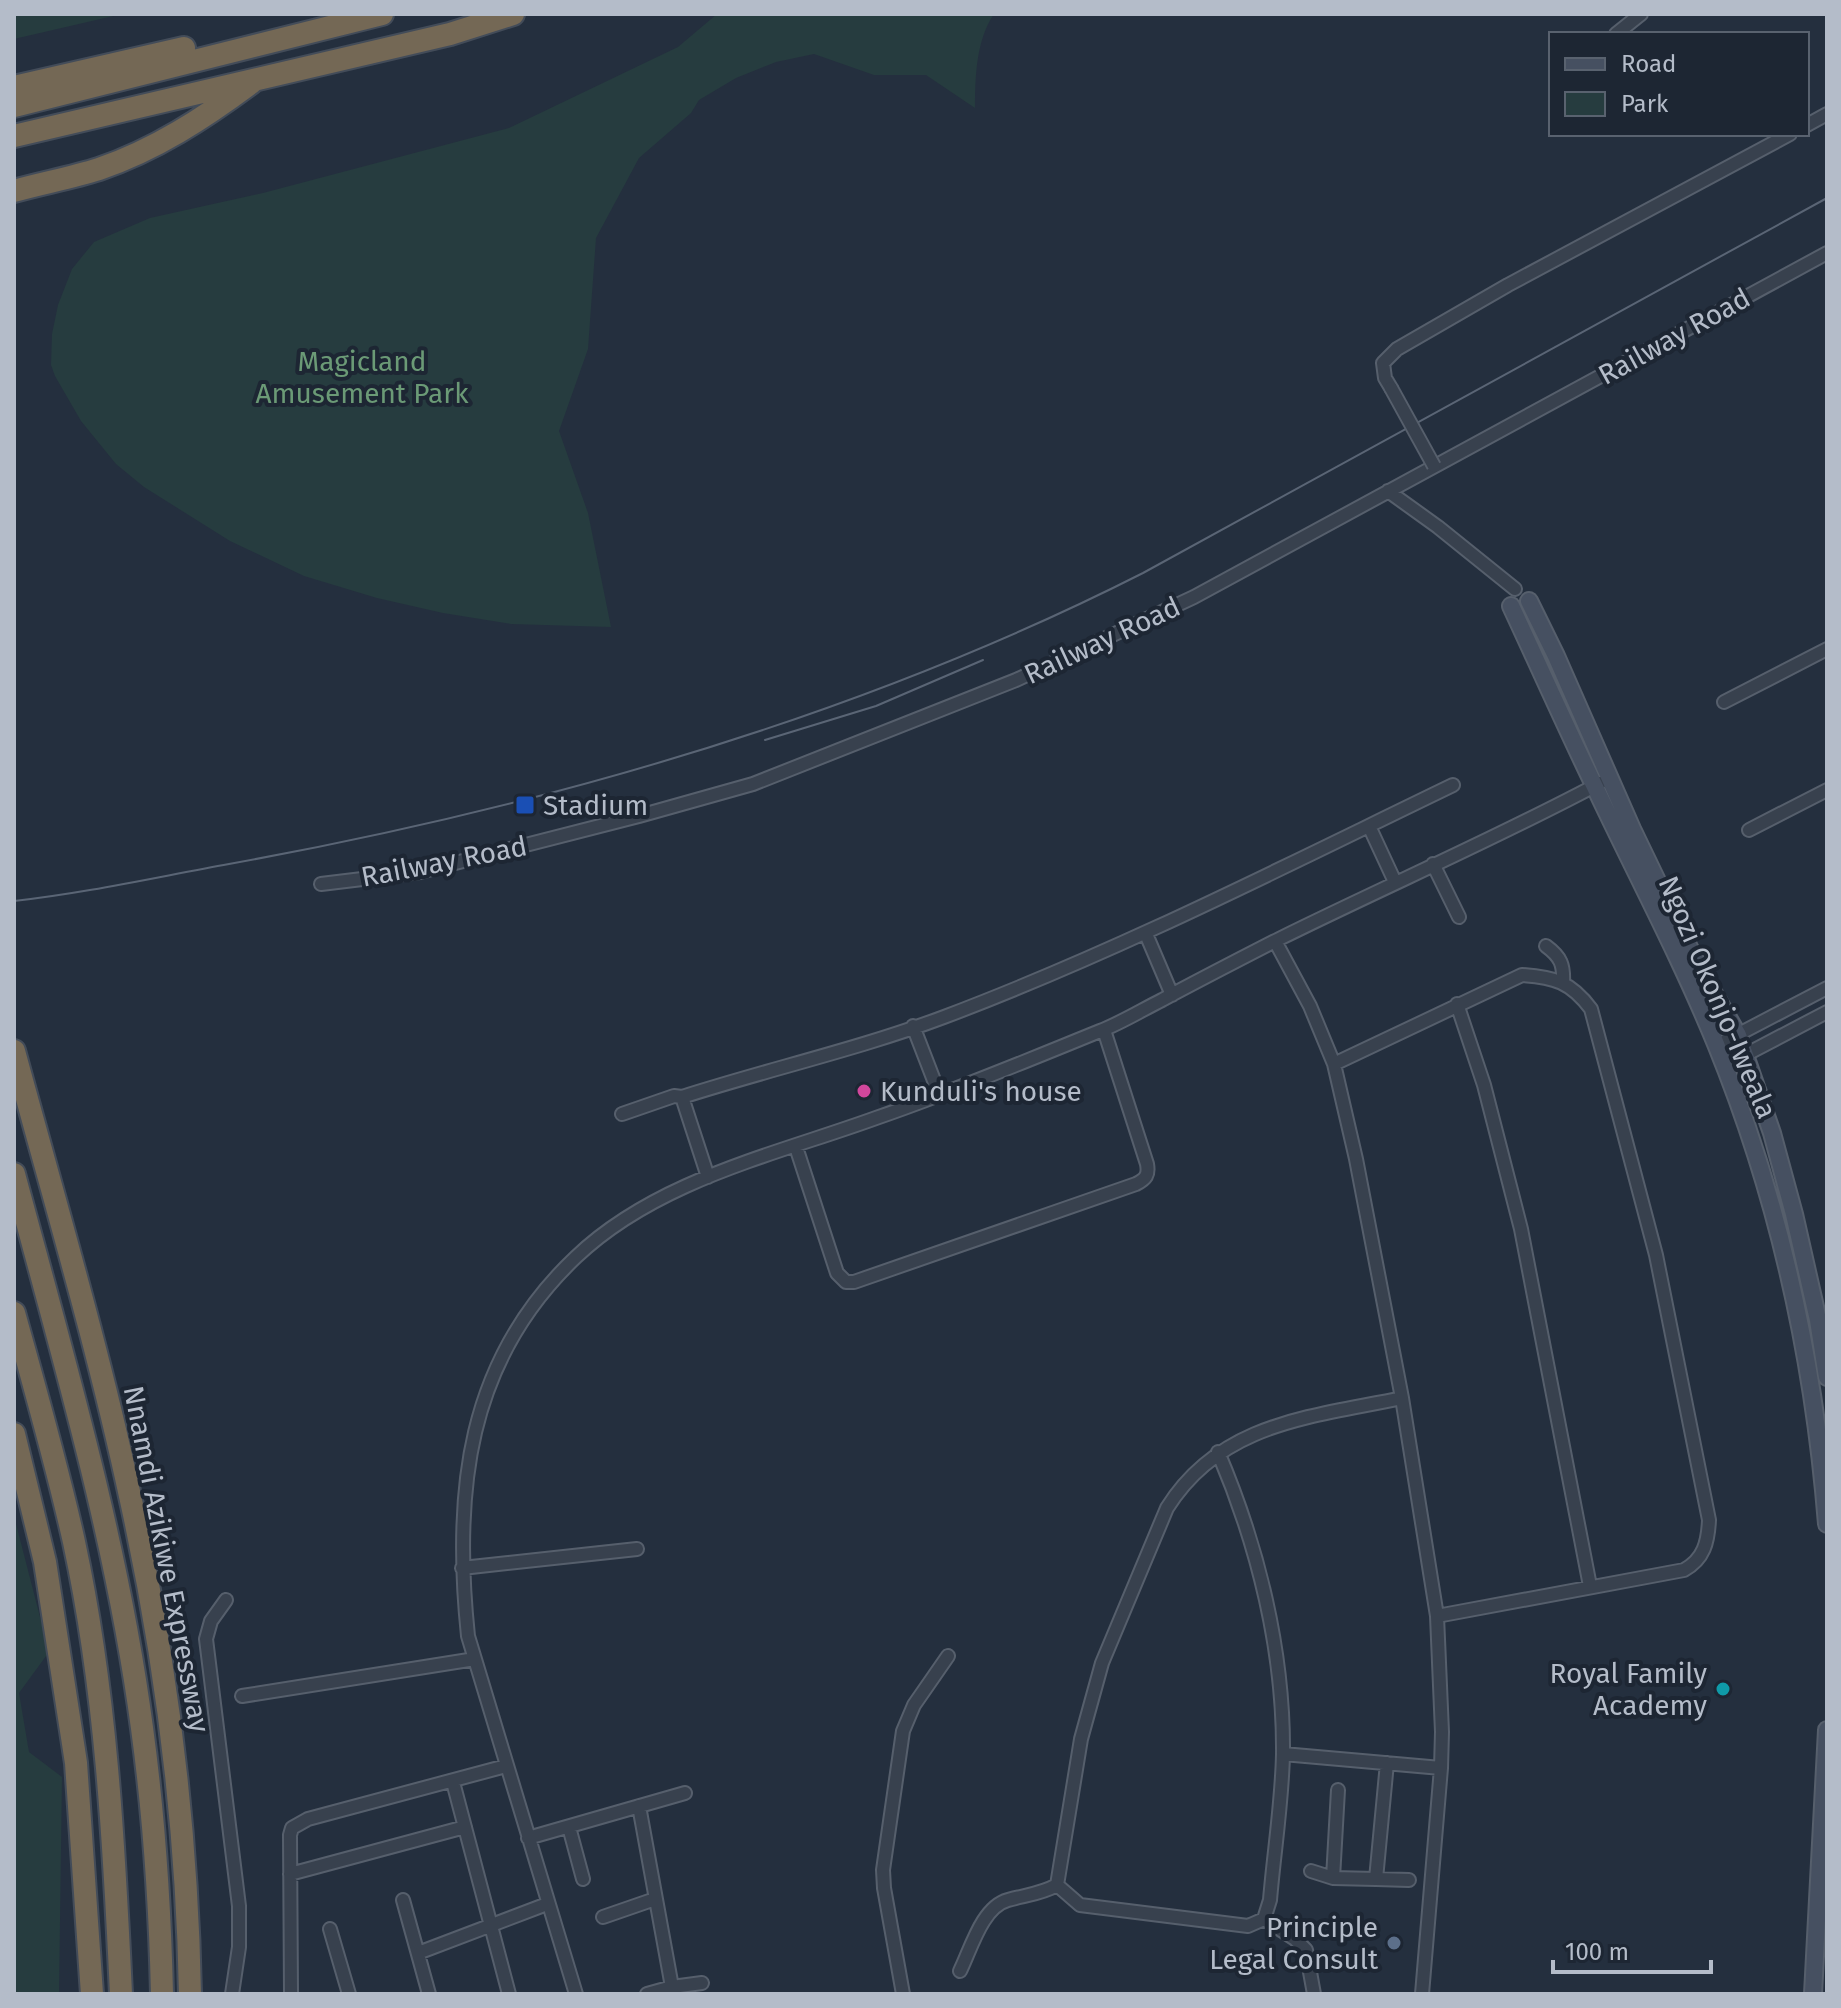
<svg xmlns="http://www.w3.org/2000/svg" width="1841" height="2008" viewBox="0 0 1841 2008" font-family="'Fira Sans',sans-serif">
<rect width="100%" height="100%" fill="#242f3e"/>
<path fill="#263c3f" d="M 14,14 L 122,14 L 14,39 Z
M 717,14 L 994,14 C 976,40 975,78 975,108 L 926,75 L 874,75 L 814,54 L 776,62 L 736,78 L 699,100 L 691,113 L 639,158 L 596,238 L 588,349 L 559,431 L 588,513 L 611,627 L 511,624 L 443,613 L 377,598 L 304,576 L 230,541 L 144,487 L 116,464 L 81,421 L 55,376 L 51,365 L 52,334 L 58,305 L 72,269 L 94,242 L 150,218 L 263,193 L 509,128 L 678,47 Z
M 14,1516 L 49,1652 L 19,1693 L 29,1752 L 62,1777 L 59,1994 L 14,1994 Z"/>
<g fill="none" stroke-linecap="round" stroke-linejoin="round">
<g stroke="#565f6c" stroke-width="16">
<path id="street" d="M 1616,34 L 1641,14
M 1807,125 L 1827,114
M 1391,388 L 1385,378 L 1383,363 L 1397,349 L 1508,285 L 1790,134
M 1388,491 L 1438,527 L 1515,589
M 1724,702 L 1827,649
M 1369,826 L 1395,882
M 1749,830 L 1827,790
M 1433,864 L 1459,917
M 321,884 L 420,872 L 639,816 L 753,784 L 1016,680 L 1194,597 L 1827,253
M 1146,934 L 1172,995
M 1275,941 L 1310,1006 L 1334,1064 L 1356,1159 L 1402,1398 L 1437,1616 L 1442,1732 L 1441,1768 L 1422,1994
M 1546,946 C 1561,957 1564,965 1563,983
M 1457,1004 L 1484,1085 L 1521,1229 L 1590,1586
M 913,1026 L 940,1096
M 1716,1046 L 1827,988
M 1334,1064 L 1522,975 C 1554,977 1571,982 1591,1009 L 1656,1255 L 1709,1520 C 1708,1542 1704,1559 1684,1570 L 1437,1616
M 1724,1066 L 1827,1012
M 682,1097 L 708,1177
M 622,1114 L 674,1096 L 682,1097 C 769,1069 859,1049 944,1017 C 1119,951 1285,866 1453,785
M 796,1147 L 837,1273 L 846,1282 L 854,1282 L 1136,1184 C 1146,1179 1149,1175 1147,1164 L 1104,1030
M 1218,1452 C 1258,1546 1284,1651 1283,1754 C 1282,1803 1274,1852 1270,1900 L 1264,1919 L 1248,1926 L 1080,1905 L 1057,1885 L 1081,1739 L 1102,1663 L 1167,1508 C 1221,1422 1312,1417 1402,1398
M 462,1568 L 637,1549
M 226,1600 L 211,1621 L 206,1639 L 239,1906 L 239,1947 L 232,1994
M 242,1696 L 475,1659
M 1283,1754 L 1441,1768
M 1387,1763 L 1376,1879 L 1409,1880
M 453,1782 L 509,1994
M 639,1806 L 672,1987 L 647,1994
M 569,1827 L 583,1879
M 528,1838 L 685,1793
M 1311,1871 L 1333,1878 L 1376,1879
M 290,1874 L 465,1827
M 1333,1878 L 1338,1790
M 403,1900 L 429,1994
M 603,1917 L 655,1899
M 1264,1919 L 1295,1939 L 1306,1950 L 1314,1994
M 330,1929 L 349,1994
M 418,1953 L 547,1904
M 960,1971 C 971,1949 982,1907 1008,1900 C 1026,1895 1041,1894 1057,1885
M 672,1987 L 702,1983
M 291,1994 L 290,1835 L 292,1828 L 308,1819 L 506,1766
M 576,1994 L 468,1636 C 453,1493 466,1361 576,1257 C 657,1180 774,1155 876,1118 C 952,1092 1026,1061 1100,1031 C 1121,1023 1142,1010 1162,1000 C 1201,979 1240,959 1279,939 C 1386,886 1495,839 1600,783
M 903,1994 L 884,1888 L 883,1870 L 903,1731 L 914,1705 L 948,1656"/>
</g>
<g stroke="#565f6c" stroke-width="20">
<path id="secondary" d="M 1529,601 L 1556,656 L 1632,829 L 1698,966 L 1738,1035 L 1772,1133 L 1794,1214 L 1818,1320 L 1827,1377
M 1511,606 C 1539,666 1566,727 1595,787 C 1635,872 1680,956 1716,1044 C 1778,1196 1814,1360 1827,1524
M 1813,1994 L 1827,1730"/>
</g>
<g stroke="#434c59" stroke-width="26">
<path id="highway" d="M 14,87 L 184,48
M 14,106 L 382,14
M 14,136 L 450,34 L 513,14
M 14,191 C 42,183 71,178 99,169 C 155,150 204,118 251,83
M 14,1051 C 54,1199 98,1347 130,1496 C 166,1659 187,1827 190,1994
M 14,1174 C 63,1357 117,1540 142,1728 C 154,1816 160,1906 162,1994
M 14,1313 C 35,1389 57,1465 74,1542 C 106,1690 114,1843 121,1994
M 14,1434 L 45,1562 L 76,1763 L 92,1994"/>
</g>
<use href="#street" stroke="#38414e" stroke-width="12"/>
<use href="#secondary" stroke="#465061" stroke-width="16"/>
<use href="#highway" stroke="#746855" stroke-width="22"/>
<path stroke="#5a6575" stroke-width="2" d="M 765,740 L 876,706 L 983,660
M 14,901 C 86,893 157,877 229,864 C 543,807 857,718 1143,573 L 1827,198"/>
<g stroke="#565f6c" stroke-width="16" stroke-linecap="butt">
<path id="street-bridge" d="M 1391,388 L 1434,466"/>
</g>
<use href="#street-bridge" stroke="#38414e" stroke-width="12"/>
</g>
<rect fill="#1a4fb4" stroke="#1d2633" stroke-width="3" x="515" y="795" width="20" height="20" rx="4"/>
<circle fill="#d1479c" stroke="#1d2633" stroke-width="3" cx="864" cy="1091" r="8"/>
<circle fill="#0f9aa8" stroke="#1d2633" stroke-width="3" cx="1723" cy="1689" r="8"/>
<circle fill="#5c6f8a" stroke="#1d2633" stroke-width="3" cx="1394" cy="1943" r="8"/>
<g text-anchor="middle" stroke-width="8" stroke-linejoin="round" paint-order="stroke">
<g font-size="28" fill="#b4bcc9" stroke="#1d2633">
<text transform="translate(1674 336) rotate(-29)" y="10">Railway Road</text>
<text transform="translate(1102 640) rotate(-25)" y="10">Railway Road</text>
<text transform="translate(444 861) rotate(-11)" y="10">Railway Road</text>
<text transform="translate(1718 997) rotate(67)" y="10">Ngozi Okonjo-Iweala</text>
<text transform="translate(167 1559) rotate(79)" y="10">Nnamdi Azikiwe Expressway</text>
</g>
<g font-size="28" fill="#6b9a76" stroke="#1d2633">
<text x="362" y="371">Magicland<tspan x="362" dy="32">Amusement Park</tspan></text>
</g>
<g font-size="28" fill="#b4bcc9" stroke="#1d2633" text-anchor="start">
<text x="543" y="815">Stadium</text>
<text x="880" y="1101">Kunduli's house</text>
<text x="1707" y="1683" text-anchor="end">Royal Family<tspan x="1707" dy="32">Academy</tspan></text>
<text x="1378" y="1937" text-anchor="end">Principle<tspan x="1378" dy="32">Legal Consult</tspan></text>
</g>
</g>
<rect width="1841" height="2008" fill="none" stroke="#b4bcc9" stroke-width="32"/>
<rect x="1549" y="32" width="260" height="104" fill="#1d2633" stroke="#59626f" stroke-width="2"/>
<rect x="1565" y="58" width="40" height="12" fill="#465061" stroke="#59626f" stroke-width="2"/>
<text x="1621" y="72" font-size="24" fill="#b4bcc9">Road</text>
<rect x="1565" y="92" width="40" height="24" fill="#263c3f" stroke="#59626f" stroke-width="2"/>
<text x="1621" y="112" font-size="24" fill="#b4bcc9">Park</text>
<path d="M1553 1960v12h158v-12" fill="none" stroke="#b4bcc9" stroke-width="4"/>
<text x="1565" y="1960" font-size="24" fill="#b4bcc9" stroke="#1d2633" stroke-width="6" paint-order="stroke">100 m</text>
</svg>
